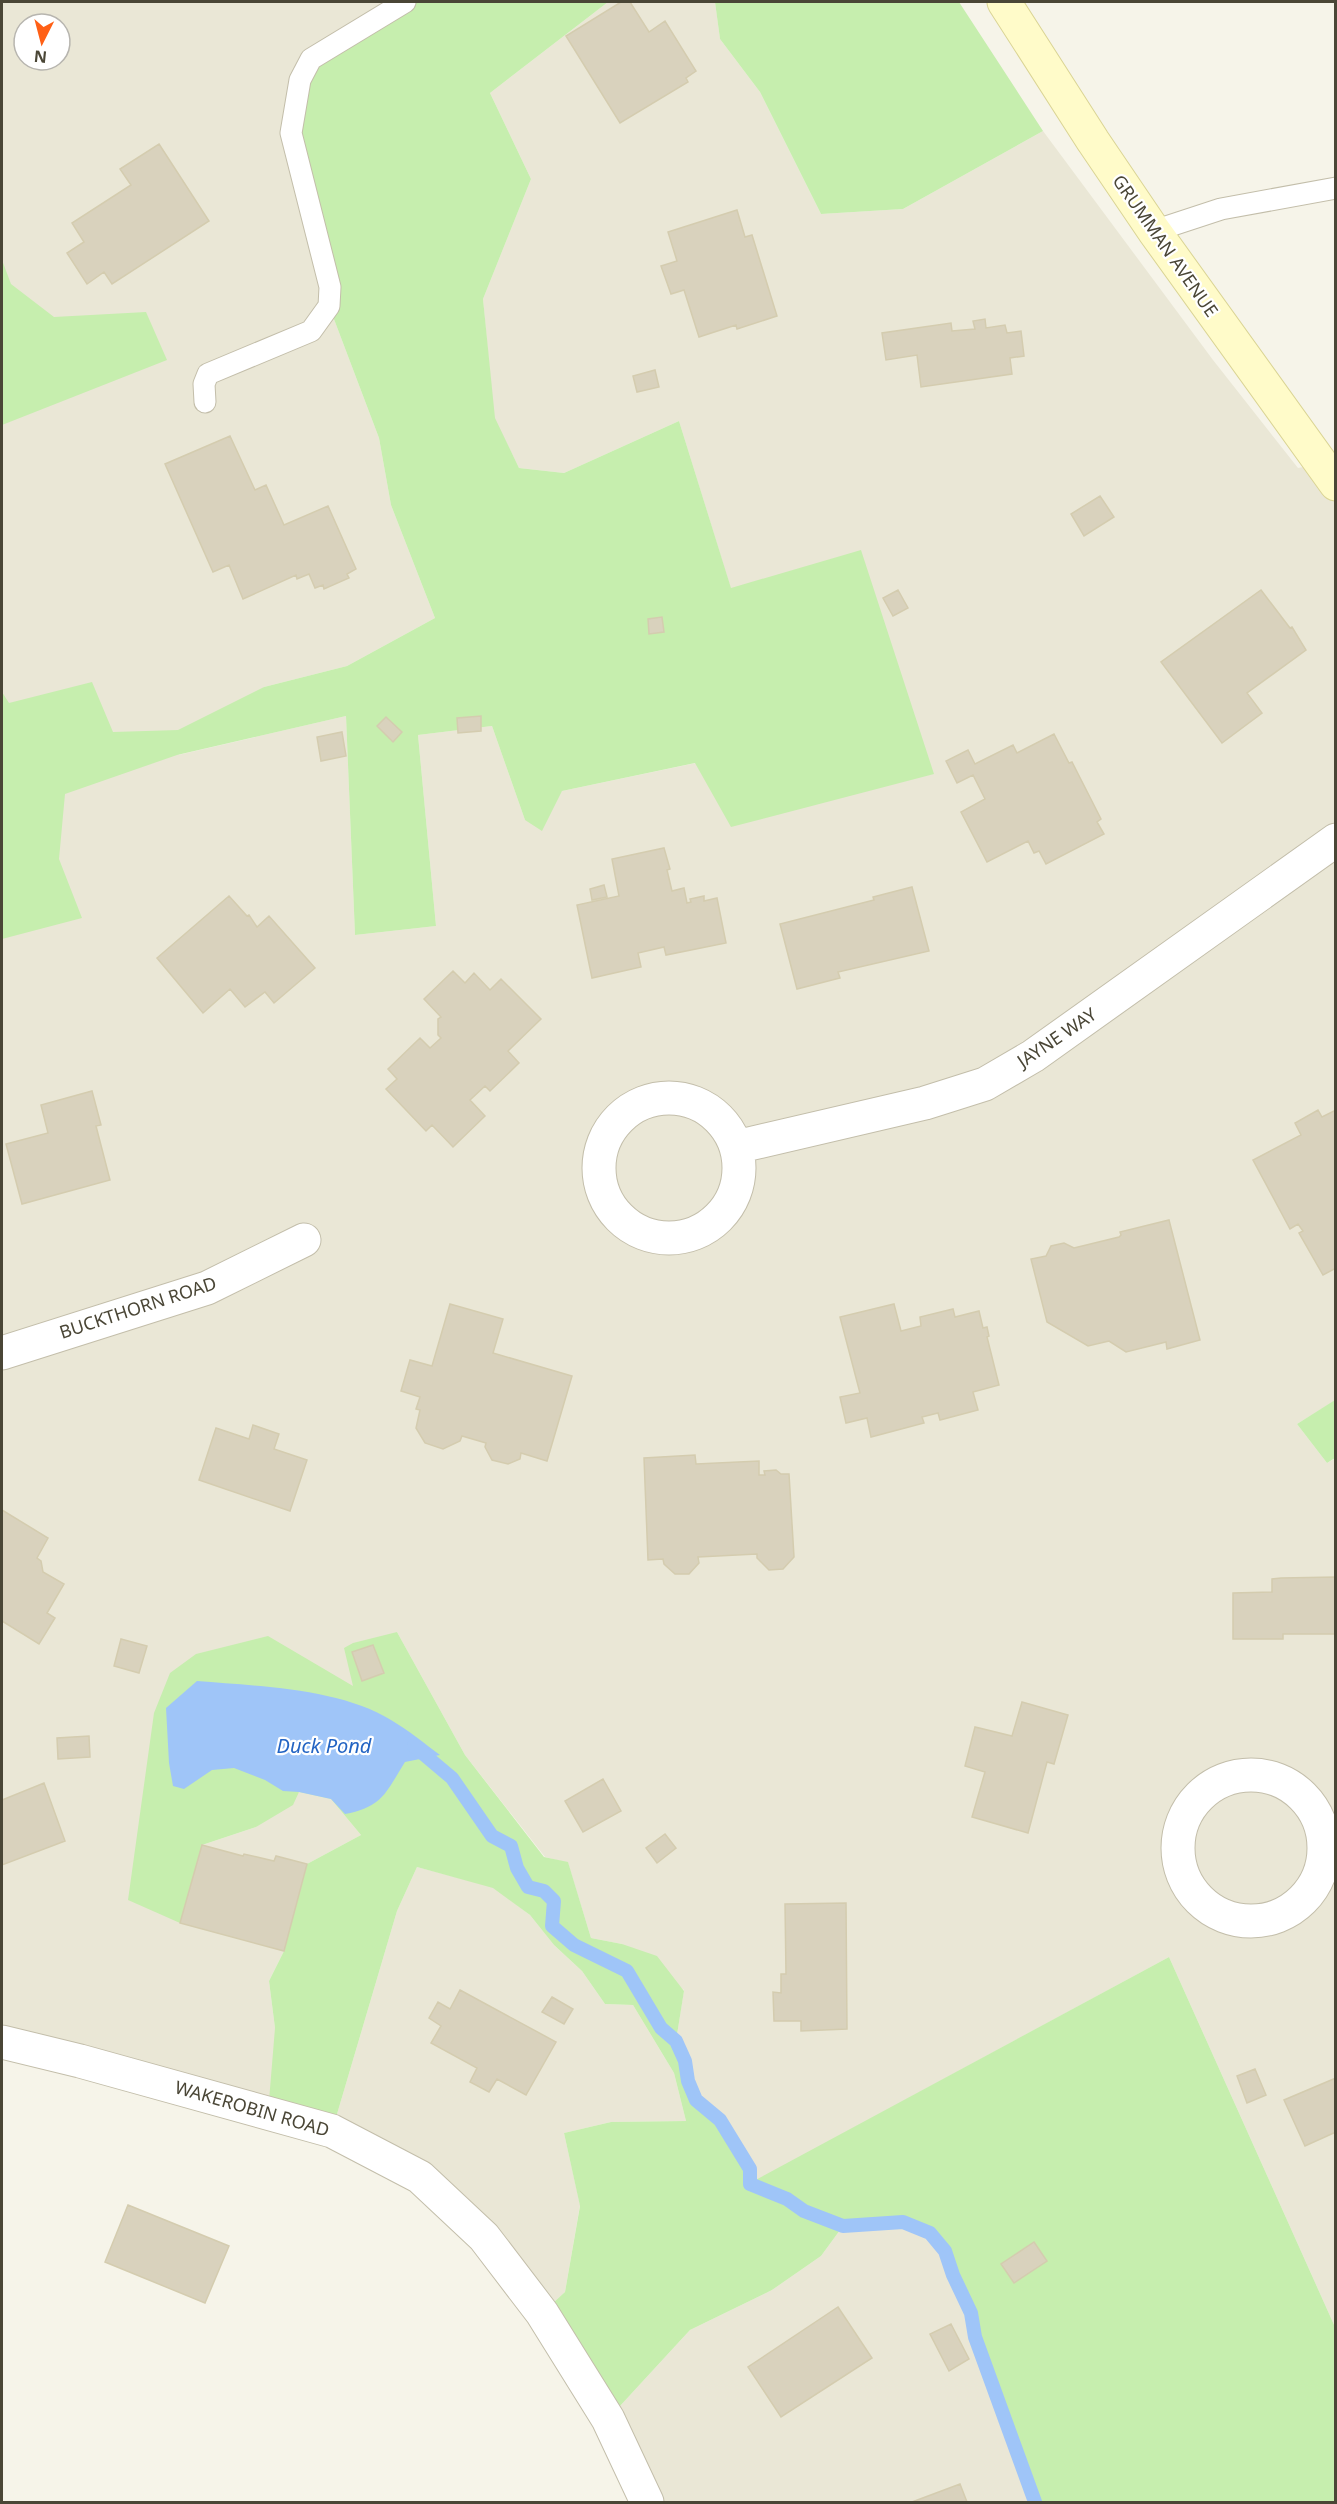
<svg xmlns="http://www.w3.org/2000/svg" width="1337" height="2504" viewBox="0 0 1337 2504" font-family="'Noto Sans',sans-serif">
<rect width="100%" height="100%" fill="#f6f4e9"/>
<path fill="#eae7d6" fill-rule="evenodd" d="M 2,2 L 405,2 L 329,306 L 379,438 L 391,505 L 435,618 L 347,666 L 264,687 L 178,755 L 346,716 L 355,935 L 436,926 L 418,735 L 492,726 L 525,820 L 562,791 L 696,763 L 731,589 L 679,421 L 564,473 L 519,468 L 494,418 L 483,299 L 531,179 L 490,93 L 608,2 L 715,2 L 720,39 L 760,92 L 821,214 L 903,209 L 1043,131 L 1213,360 L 1298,468 L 1320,464 L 1335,484 L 1336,1400 L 1297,1424 L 1327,1463 L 1336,1458 L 1335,2327 L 1169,1957 L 750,2184 L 750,2169 L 720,2120 L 696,2100 L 688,2081 L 685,2061 L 676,2041 L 684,1990 L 622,1944 L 591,1938 L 568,1863 L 545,1857 L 465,1755 L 397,1632 L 353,1687 L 202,1845 L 256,1827 L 299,1792 L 331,1799 L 361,1835 L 307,1864 L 284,1951 L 269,1981 L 275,2028 L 277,2082 L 268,2113 L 2,2042 ZM 24,24 L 60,24 L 60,60 L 24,60 Z
M 417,1867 L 493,1887 L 530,1915 L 554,1945 L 582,1971 L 605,2004 L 633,2005 L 674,2073 L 686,2121 L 611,2122 L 564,2133 L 580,2205 L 565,2292 L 542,2313 L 484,2237 L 332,2131 L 397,1911 Z
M 881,2222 L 903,2222 L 930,2233 L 945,2251 L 953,2275 L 971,2313 L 975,2337 L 1035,2502 L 647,2502 L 608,2419 L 690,2330 L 772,2290 L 821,2256 L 843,2226 Z"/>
<path fill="#c6eeae" d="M 405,2 L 608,2 L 490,93 L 531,179 L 483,299 L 495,418 L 519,468 L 564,473 L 679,421 L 731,588 L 861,550 L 934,774 L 731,827 L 695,763 L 562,791 L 542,831 L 525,820 L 492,726 L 418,735 L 436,926 L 355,935 L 346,716 L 177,755 L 65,794 L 59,859 L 82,918 L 2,939 L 2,692 L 9,703 L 92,682 L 113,732 L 178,730 L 264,687 L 347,666 L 435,618 L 391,505 L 379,438 L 329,306 L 301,175 L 300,80 Z
M 715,2 L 959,2 L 1043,131 L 903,209 L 821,214 L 760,92 L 720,39 Z
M 2,260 L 11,284 L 54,317 L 146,312 L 167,360 L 2,425 Z
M 1335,1400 L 1335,1458 L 1327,1463 L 1297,1424 Z
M 397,1632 L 465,1755 L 544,1857 L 568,1862 L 591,1938 L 622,1944 L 657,1956 L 684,1991 L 676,2041 L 685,2061 L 688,2081 L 696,2100 L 720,2120 L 750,2169 L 750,2183 L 1169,1957 L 1335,2327 L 1335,2502 L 1035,2502 L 975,2337 C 971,2313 963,2298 954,2276 C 950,2268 949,2257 944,2250 C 922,2214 879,2222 843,2226 L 821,2256 L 772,2290 L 690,2330 L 608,2419 L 542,2313 L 565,2292 L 580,2206 L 564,2133 L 611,2122 L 686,2121 L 674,2073 L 633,2005 L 605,2004 L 582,1971 L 554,1945 L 530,1915 L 493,1888 L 417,1867 L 397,1911 L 332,2131 L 268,2113 L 275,2028 L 269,1981 L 284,1951 L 307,1864 L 361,1835 L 331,1799 L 299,1792 L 293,1805 L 256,1827 L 202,1845 L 180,1923 L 128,1900 L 154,1713 L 170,1673 L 196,1654 L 268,1636 L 353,1686 L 344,1648 L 353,1643 Z"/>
<path fill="#9fc5f8" d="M 197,1681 C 256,1686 340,1688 391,1720 C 408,1730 424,1743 440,1755 L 405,1762 C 386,1792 383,1807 345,1814 L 331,1799 L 299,1792 L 283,1791 L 265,1780 L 234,1768 L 212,1770 L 184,1789 L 173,1786 L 169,1763 L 166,1708 Z"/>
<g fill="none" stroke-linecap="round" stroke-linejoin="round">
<path stroke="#9fc5f8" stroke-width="14" d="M 414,1746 L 452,1778 L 492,1836 L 511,1846 L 517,1868 L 528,1887 L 544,1891 L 554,1901 L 552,1926 L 574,1945 L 627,1971 L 661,2028 L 676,2041 L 685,2061 L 688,2081 L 696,2100 L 720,2120 L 750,2169 L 750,2184 L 787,2199 L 804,2211 L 843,2226 L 903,2222 L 930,2233 L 945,2251 L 953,2275 L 971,2313 L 975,2337 L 1035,2502"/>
</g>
<path fill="#d9d2bd" stroke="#d4ccaf" stroke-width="1.5" d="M 621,2 L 630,2 L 649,32 L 665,21 L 696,71 L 686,78 L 688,82 L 620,123 L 566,36 Z
M 159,144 L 209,221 L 112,284 L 104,272 L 87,284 L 67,253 L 84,242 L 72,223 L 131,185 L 120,169 Z
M 737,210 L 745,237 L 752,235 L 777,316 L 737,329 L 736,325 L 699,337 L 684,290 L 671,294 L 661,266 L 677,261 L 668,232 Z
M 985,319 L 986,328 L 1005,325 L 1007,333 L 1021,331 L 1024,356 L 1010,358 L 1012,374 L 921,387 L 917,355 L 886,360 L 882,333 L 951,323 L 952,331 L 975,329 L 973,321 Z
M 655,370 L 659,387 L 637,392 L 633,376 Z
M 230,436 L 255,490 L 266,485 L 284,525 L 328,506 L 356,569 L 347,574 L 349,578 L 324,589 L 323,585 L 315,588 L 309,574 L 297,579 L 296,575 L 243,599 L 229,565 L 213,572 L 165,464 Z
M 1100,496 L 1114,517 L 1084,536 L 1071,514 Z
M 898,590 L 908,608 L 893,616 L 883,598 Z
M 1261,590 L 1290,628 L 1292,627 L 1306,650 L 1247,693 L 1262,713 L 1222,743 L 1161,662 Z
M 662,617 L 664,632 L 649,634 L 648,619 Z
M 481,716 L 481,731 L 458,733 L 457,718 Z
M 386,717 L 402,732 L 393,742 L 377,726 Z
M 342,732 L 346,756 L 321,761 L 317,737 Z
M 1054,734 L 1069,763 L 1072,762 L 1101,819 L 1097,822 L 1104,834 L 1046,864 L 1039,851 L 1034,853 L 1028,841 L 987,862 L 961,812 L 985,799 L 973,775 L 957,783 L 946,761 L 968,750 L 975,764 L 1013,745 L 1017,753 Z
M 664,848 L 670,869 L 667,870 L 672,891 L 684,888 L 687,903 L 691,902 L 690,899 L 704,896 L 704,901 L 717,898 L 726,943 L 666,955 L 664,947 L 638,953 L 641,967 L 592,978 L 577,905 L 619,896 L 612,859 Z
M 604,885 L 607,897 L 592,900 L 590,889 Z
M 912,887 L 929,951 L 838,972 L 840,978 L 797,989 L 780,924 L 874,900 L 873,897 Z
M 229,896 L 247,916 L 249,915 L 257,927 L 269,916 L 315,968 L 274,1003 L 265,992 L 245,1007 L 230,989 L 203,1013 L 157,958 Z
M 453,971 L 465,983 L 474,973 L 490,990 L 501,979 L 541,1019 L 508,1051 L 519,1063 L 490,1091 L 485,1086 L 470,1100 L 485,1116 L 453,1147 L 432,1125 L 426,1131 L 386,1089 L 397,1079 L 388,1069 L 420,1038 L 430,1048 L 441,1038 L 438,1035 L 438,1019 L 441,1017 L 424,999 Z
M 92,1091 L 101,1125 L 96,1126 L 110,1180 L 22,1204 L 6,1144 L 48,1133 L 41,1105 Z
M 1318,1110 L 1322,1117 L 1336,1110 L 1336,1268 L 1323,1275 L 1299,1233 L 1303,1231 L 1298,1224 L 1290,1229 L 1253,1160 L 1301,1135 L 1295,1123 Z
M 1169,1220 L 1200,1340 L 1167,1349 L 1166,1342 L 1126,1352 L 1109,1341 L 1088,1346 L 1047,1322 L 1031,1259 L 1046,1256 L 1051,1246 L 1064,1243 L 1074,1248 L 1119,1237 L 1121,1235 L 1120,1232 Z
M 450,1304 L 503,1319 L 493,1353 L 572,1376 L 547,1461 L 521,1453 L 520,1459 L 508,1464 L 492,1460 L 485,1447 L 486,1443 L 462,1436 L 460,1441 L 443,1449 L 425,1443 L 416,1428 L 420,1410 L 416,1409 L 420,1397 L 401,1391 L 410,1360 L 432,1366 Z
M 894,1304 L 901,1331 L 921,1326 L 920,1317 L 953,1309 L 955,1317 L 979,1311 L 983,1328 L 987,1327 L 989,1336 L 987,1337 L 999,1385 L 973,1392 L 978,1410 L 940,1420 L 938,1413 L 922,1417 L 924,1423 L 871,1437 L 867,1418 L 846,1423 L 840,1397 L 860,1393 L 840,1317 Z
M 253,1425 L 279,1434 L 274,1449 L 307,1460 L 290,1511 L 199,1480 L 216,1428 L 249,1439 Z
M 695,1455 L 696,1464 L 759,1461 L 759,1475 L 765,1475 L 764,1471 L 776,1470 L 781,1474 L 789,1474 L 794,1557 L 783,1569 L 769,1570 L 757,1558 L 757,1554 L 698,1557 L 699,1563 L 689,1574 L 675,1574 L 664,1564 L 663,1559 L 648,1560 L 644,1458 Z
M 2,1510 L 48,1538 L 37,1558 L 41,1561 L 43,1572 L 64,1584 L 47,1613 L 55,1618 L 39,1644 L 2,1621 Z
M 1336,1577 L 1336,1634 L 1283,1634 L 1283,1639 L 1233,1639 L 1233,1593 L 1272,1592 L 1272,1579 L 1281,1578 Z
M 121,1639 L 147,1646 L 139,1673 L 114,1666 Z
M 373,1645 L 384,1673 L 362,1681 L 352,1652 Z
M 1022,1702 L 1068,1715 L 1054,1764 L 1047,1762 L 1028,1833 L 972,1817 L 985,1772 L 965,1766 L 975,1727 L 1012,1736 Z
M 89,1736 L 90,1757 L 58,1759 L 57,1738 Z
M 603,1779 L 621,1811 L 583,1832 L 565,1801 Z
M 44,1783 L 65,1841 L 2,1865 L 2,1800 Z
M 665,1834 L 676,1848 L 657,1863 L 646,1848 Z
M 202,1845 L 243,1856 L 244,1854 L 274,1861 L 276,1856 L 307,1864 L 284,1951 L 180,1923 Z
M 846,1903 L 847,2029 L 801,2031 L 801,2021 L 774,2021 L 773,1992 L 781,1993 L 781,1974 L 786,1974 L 785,1904 Z
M 460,1990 L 556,2042 L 526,2095 L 497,2079 L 489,2092 L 470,2082 L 477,2068 L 431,2043 L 441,2026 L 429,2018 L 438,2002 L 450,2009 Z
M 552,1997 L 573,2009 L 564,2024 L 542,2012 Z
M 1255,2069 L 1266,2095 L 1247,2103 L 1237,2076 Z
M 1336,2078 L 1336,2132 L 1305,2146 L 1284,2100 Z
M 128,2205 L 229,2246 L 205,2303 L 105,2262 Z
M 1034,2242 L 1047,2261 L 1014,2283 L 1001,2264 Z
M 838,2307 L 872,2358 L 781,2417 L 748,2367 Z
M 951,2324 L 969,2359 L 949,2371 L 930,2334 Z
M 960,2484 L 967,2502 L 912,2502 Z"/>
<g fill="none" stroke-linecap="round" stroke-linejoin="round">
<g stroke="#c3beaa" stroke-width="23">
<path id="lane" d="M 1154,231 L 1221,209 L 1336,188
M 205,402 L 204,384 L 208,374 L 311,331 L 329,306 L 330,287 L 291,133 L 300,80 L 311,59 L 405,2"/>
</g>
<g stroke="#c3beaa" stroke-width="35">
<path id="street" d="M599 1168a70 70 0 1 1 140 0a70 70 0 1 1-140 0Z
M 736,1147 L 925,1103 L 985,1084 L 1033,1056 L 1336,840
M 2,1353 L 207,1288 L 304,1240
M1178 1848a73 73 0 1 1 146 0a73 73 0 1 1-146 0Z
M 2,2042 L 80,2061 L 332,2131 L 420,2177 L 484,2237 L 542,2313 L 608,2419 L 647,2502"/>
</g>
<g stroke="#dad494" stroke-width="35">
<path id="secondary" d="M 1004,2 L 1093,141 L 1154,231 L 1336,484"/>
</g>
<use href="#lane" stroke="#fff" stroke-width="21"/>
<use href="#street" stroke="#fff" stroke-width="33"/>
<use href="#secondary" stroke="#fffbc9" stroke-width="33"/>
</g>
<g text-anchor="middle" stroke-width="4.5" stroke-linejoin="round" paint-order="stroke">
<g font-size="18" fill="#4a4636" stroke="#fff">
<text transform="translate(1165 246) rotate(55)" y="6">GRUMMAN AVENUE</text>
<text transform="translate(1057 1038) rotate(-34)" y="6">JAYNE WAY</text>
<text transform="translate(138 1308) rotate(-18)" y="6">BUCKTHORN ROAD</text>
<text transform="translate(252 2109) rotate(16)" y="6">WAKEROBIN ROAD</text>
</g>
<g font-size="20" font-style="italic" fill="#2364c3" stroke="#fff">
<text x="324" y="1753">Duck Pond</text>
</g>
</g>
<rect width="1337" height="2504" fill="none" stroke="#4a4636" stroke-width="6"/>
<g transform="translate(42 42) rotate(186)"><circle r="28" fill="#ffffff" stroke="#b7b5af" stroke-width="1.5"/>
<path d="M0-4.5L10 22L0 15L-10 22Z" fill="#ff6016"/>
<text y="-9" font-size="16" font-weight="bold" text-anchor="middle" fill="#4a4636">N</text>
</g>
</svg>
